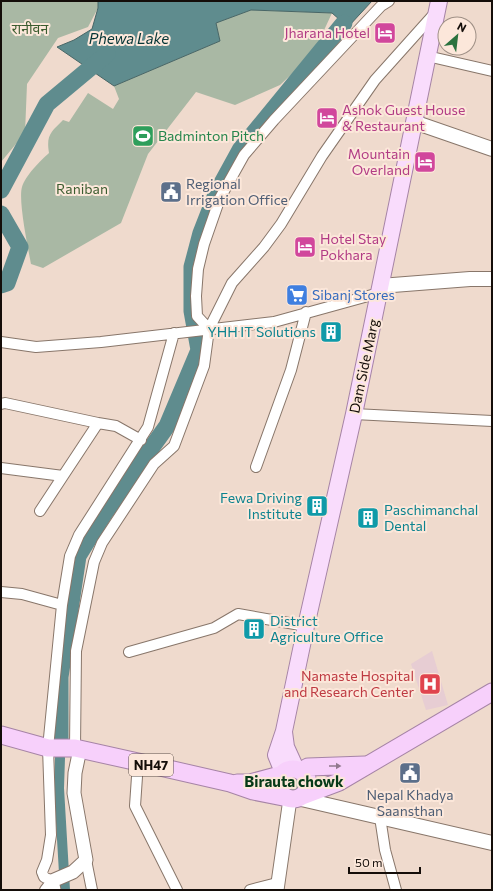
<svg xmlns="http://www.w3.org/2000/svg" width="493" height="891" viewBox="0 0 493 891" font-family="Commissioner,'Noto Sans Devanagari',sans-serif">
<rect width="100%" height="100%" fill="#efdacd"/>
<path fill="#e7cdd3" d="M 432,651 L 448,705 L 426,710 L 411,664 Z"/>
<path fill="#a9b8a4" d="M 1,1 L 98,1 L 98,8 L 88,27 L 58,38 L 27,84 L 25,133 L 1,162 Z
M 251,10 L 332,13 L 313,54 L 280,85 L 235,105 L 196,92 L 148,154 L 121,223 L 43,268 L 31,264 C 28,248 18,200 22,187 C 25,176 41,160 49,153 C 46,135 51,132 63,120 L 69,122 L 88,93 L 113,109 L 119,99 L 114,86 L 220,41 L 216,23 Z
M282 784a10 10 0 1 1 20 0a10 10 0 1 1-20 0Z"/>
<path fill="#5f8c8e" stroke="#486666" d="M 98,1 L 372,1 L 348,27 L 332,13 L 251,10 L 216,23 L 220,41 L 114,86 L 57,47 L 74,40 L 92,29 L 98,8 Z"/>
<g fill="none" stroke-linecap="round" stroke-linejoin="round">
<path stroke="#5f8c8e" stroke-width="10" d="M 60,758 L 59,788 L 65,890"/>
<path stroke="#5f8c8e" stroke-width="17" d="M 1,190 L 47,104 L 107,54
M 1,214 L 20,247 L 7,283 L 1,285
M 60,741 L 60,677 L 78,556 L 104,514 L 167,426 L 199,350 L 192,311 L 192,267 L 201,233 L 217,192 L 240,150 L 344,23"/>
<g stroke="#88766a" stroke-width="12">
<path id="minor" d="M 427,56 L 492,71
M 209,329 L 197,316 L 196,296 L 198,269 L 204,244 L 220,198 L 244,155 L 274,120 L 381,6 L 389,1
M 1,342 L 36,347 L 101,342 L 274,322 L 379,293
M 1,404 L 5,403 L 98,423
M 354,414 L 492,421
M 256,467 L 291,370 L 306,312
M 1,468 L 63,476 L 98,423 L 116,426 L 141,440
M 40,511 L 63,476
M 1,592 L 22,594 L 62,605
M 129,652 L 214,628 L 238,614 L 306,626
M 75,748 L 76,651 L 94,562 L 102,543 L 154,464 L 174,446 L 204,366 L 209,329 L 232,283 L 264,247 L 281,224 L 322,156 L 375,80 L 435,13
M 138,762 L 135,806 L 177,890
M 380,817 L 385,850 L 396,890
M 86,860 L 92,890
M 45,890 L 52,881 L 44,877 L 42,872 L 47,860 L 51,835 L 48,748 L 62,605 L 70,556 L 79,535 L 148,427 L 174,333
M 250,890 L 277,883"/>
</g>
<g stroke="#88766a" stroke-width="15">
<path id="tertiary" d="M 54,890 L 52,881 L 73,872 L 86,860 L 74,793 L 75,773 L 80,749
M 277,890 L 290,799"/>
</g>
<g stroke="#88766a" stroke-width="16">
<path id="secondary" d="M 414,122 L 492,149
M 380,286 L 470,279 L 492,279
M 297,798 L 492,843"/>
</g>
<g stroke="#a684a6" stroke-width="18">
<path id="primary" d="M 284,732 L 286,747 L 296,769
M 283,772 L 276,755 L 284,731 L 306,626 L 354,414 L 439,1"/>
</g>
<g stroke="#a684a6" stroke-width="19">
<path id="trunk" d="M 1,735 L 48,748 L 75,748 L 138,762 L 230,783 L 253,791 L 288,798
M278 784a15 15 0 1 1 30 0a15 15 0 1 1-30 0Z
M 301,771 L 308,767 L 365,765
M 237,783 L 250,783 L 280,775
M 302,796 L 339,782 L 492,692"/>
</g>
<use href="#minor" stroke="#fff" stroke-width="10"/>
<use href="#tertiary" stroke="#fff" stroke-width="13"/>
<use href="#secondary" stroke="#fff" stroke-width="14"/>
<use href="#primary" stroke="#f9dcfc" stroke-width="16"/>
<use href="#trunk" stroke="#f7d0fb" stroke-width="17"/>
</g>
<defs><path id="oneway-solid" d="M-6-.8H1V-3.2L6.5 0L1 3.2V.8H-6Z"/></defs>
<use fill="#91788e" href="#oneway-solid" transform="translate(335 766)"/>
<defs>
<g id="hotel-square" transform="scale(1.15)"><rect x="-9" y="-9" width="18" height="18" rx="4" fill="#d1479c" stroke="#fce7da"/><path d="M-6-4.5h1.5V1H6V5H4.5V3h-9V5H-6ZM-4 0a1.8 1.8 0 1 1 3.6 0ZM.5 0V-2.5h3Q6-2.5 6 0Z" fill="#fff"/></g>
<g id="stadium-square" transform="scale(1.15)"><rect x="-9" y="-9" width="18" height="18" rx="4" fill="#2e9e5b" stroke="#fce7da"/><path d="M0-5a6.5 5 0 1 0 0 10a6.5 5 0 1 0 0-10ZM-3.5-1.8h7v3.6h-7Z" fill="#fff"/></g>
<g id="civic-square" transform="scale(1.15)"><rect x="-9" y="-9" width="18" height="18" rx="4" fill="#5c6f8a" stroke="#fce7da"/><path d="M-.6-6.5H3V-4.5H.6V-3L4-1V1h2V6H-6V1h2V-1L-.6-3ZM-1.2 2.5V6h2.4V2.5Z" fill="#fff"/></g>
<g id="supermarket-square" transform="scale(1.15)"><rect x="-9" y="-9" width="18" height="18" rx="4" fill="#3f7fe0" stroke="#fce7da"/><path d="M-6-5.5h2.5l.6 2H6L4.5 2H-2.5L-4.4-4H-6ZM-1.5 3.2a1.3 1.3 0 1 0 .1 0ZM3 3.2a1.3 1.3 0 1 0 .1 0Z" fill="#fff"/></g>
<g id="building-square" transform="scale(1.15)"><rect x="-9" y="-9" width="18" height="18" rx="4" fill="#0f9aa8" stroke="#fce7da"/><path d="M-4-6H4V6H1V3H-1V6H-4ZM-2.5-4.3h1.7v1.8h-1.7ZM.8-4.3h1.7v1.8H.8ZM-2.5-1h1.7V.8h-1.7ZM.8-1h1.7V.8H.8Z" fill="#fff"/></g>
<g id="hospital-square" transform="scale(1.15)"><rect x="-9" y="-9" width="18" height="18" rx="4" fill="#e0444e" stroke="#fce7da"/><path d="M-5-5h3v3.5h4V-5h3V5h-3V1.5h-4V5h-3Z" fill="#fff"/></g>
</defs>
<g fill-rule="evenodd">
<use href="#hotel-square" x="385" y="33"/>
<use href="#hotel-square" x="327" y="118"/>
<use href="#stadium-square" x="143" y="136"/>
<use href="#hotel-square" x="425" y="162"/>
<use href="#civic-square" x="171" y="192"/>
<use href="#hotel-square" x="305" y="247"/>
<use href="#supermarket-square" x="297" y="295"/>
<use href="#building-square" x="331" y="332"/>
<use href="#building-square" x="317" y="506"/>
<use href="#building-square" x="368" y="518"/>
<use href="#building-square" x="254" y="629"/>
<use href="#hospital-square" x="430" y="684"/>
<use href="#civic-square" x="410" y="773"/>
</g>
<g text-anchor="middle" stroke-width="4" stroke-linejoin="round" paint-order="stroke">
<rect fill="#fce7da" stroke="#5a4e48" stroke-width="1" x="129" y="754" width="44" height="22" rx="3"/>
<g font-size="13" font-weight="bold" fill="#140d09">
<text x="151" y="770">NH47</text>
</g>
<g font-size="14" fill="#3b5c2f" stroke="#fce7da">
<text x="30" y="34">रानीवन</text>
<text x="82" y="194">Raniban</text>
</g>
<g font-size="14" fill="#b23c85" stroke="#fce7da" text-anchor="end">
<text x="370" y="38">Jharana Hotel</text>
<text x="342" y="115" text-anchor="start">Ashok Guest House<tspan x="342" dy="16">&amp; Restaurant</tspan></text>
<text x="410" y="159">Mountain<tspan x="410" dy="16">Overland</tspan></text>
<text x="320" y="244" text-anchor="start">Hotel Stay<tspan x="320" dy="16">Pokhara</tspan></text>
</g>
<g font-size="14" fill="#27864d" stroke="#fce7da" text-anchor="start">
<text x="158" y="141">Badminton Pitch</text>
</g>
<g font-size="14" fill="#4e5e75" stroke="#fce7da" text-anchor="start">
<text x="186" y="189">Regional<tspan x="186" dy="16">Irrigation Office</tspan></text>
<text x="410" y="800" text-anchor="middle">Nepal Khadya<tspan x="410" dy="16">Saansthan</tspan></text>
</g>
<g font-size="14" fill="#366cbe" stroke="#fce7da" text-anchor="start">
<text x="312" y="300">Sibanj Stores</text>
</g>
<g font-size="14" fill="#0d838f" stroke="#fce7da" text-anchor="end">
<text x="316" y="337">YHH IT Solutions</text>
<text x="302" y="503">Fewa Driving<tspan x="302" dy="16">Institute</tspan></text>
<text x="384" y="515" text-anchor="start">Paschimanchal<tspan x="384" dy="16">Dental</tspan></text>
<text x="270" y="626" text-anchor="start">District<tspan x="270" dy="16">Agriculture Office</tspan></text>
</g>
<g font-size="14" fill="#140d09" stroke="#fce7da">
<text transform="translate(364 366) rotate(-78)" y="5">Dam Side Marg</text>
</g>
<g font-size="14" fill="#be3a42" stroke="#fce7da" text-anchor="end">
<text x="414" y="681">Namaste Hospital<tspan x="414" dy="16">and Research Center</tspan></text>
</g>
<g font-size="15" font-style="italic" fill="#053536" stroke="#fce7da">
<text x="129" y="44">Phewa Lake</text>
</g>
<g font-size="15" font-weight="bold" fill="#063a18" stroke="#fce7da">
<text x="294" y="787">Birauta chowk</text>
</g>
</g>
<rect width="493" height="891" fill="none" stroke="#140d09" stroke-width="4"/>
<g transform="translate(457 36) rotate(28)"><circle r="19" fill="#fce7da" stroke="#9f9086"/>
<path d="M0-3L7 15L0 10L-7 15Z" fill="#2b723e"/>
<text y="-6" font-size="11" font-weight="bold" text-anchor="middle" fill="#140d09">N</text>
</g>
<path d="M349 867v6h71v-6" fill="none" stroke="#140d09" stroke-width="2"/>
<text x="355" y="867" font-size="12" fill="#140d09" stroke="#fce7da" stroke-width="3" paint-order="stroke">50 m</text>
</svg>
